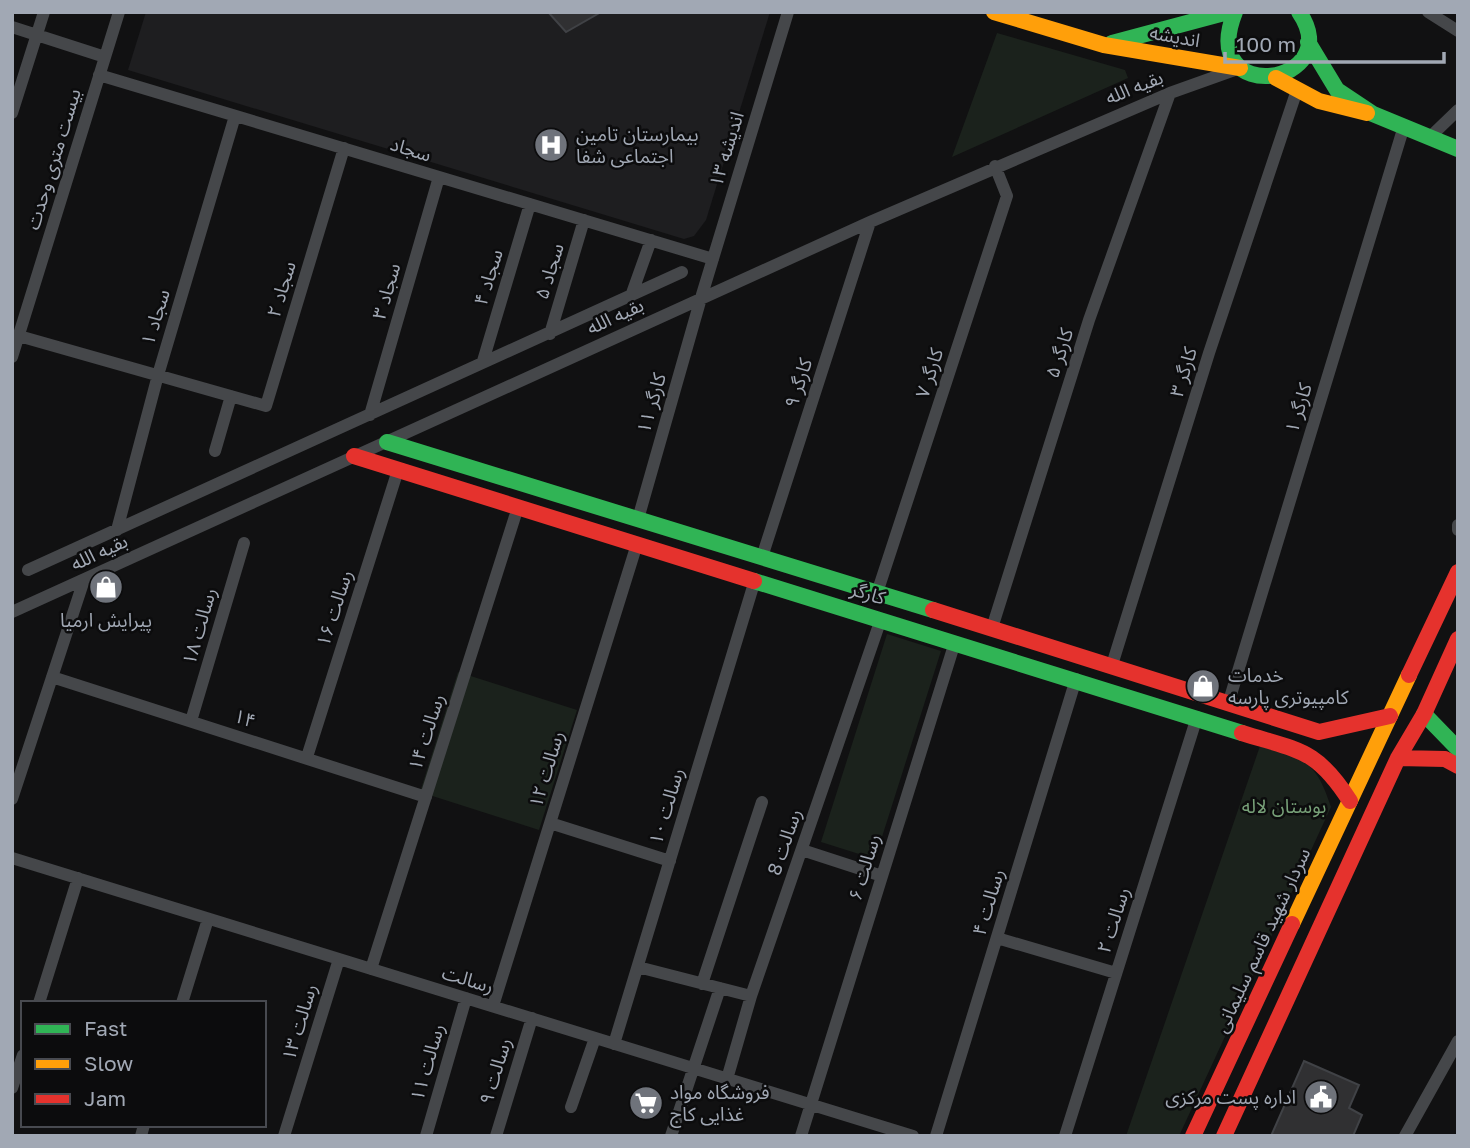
<svg xmlns="http://www.w3.org/2000/svg" width="1470" height="1148" viewBox="0 0 1470 1148" font-family="'Golos Text','Noto Sans Arabic',sans-serif">
<rect width="100%" height="100%" fill="#111112"/>
<path fill="#1e1e20" d="M 146,12 L 770,12 L 706,220 L 694,236 L 684,239 L 128,70 Z"/>
<path fill="#1b221c" d="M 997,33 L 1125,70 L 1128,78 L 952,157 Z
M 887,634 L 941,651 L 875,859 L 821,842 Z
M 458,672 L 577,710 L 539,830 L 420,792 Z
M 1260,746 C 1305,760 1315,759 1331,807 L 1179,1136 L 1126,1136 Z"/>
<path fill="#303032" stroke="#404246" stroke-width="2" d="M 548,12 L 601,12 L 566,32 Z
M 1304,1061 L 1359,1085 L 1349,1108 L 1362,1115 L 1353,1136 L 1271,1136 Z"/>
<g fill="none" stroke-linecap="round" stroke-linejoin="round">
<path stroke="#45474a" stroke-width="12" d="M 1428,12 L 1458,31
M 12,27 L 105,57
M 99,75 L 713,259
M 12,113 L 44,12
M 1430,137 L 1458,110
M 631,296 L 651,240
M 550,334 L 584,220
M 19,336 L 266,406 L 344,148
M 12,357 L 119,12
M 483,361 L 530,204
M 370,415 L 439,177
M 215,451 L 231,396
M 638,519 L 701,298 L 788,12
M 1458,525 L 1458,530
M 117,530 L 158,375 L 235,116
M 762,557 L 870,222
M 28,570 L 682,272
M 877,593 L 1007,196 L 995,166
M 12,612 L 870,222 L 1170,93 L 1240,68
M 992,628 L 1089,320 L 1170,93
M 1112,665 L 1209,353 L 1296,93
M 52,677 L 426,797
M 1229,701 L 1404,126
M 191,721 L 244,543
M 307,757 L 398,470
M 12,799 L 84,580
M 550,823 L 670,861
M 802,850 L 882,876
M 12,858 L 913,1136
M 997,938 L 1116,973
M 638,967 L 751,996
M 371,969 L 518,507
M 702,984 L 762,802
M 39,1003 L 78,878
M 182,1003 L 208,919
M 493,1006 L 637,544
M 614,1044 L 755,580
M 727,1079 L 751,996 L 881,619
M 12,1088 L 23,1055
M 571,1107 L 595,1038
M 141,1136 L 144,1125
M 284,1136 L 339,959
M 426,1136 L 466,998
M 496,1136 L 532,1018
M 671,1136 L 720,988
M 801,1136 L 955,642
M 936,1136 L 1076,679
M 1065,1136 L 1197,717
M 1405,1136 L 1458,1041"/>
<path stroke="#30b455" stroke-width="16" d="M 1235,12 C 1196,109 1349,85 1299,12
M 1308,42 L 1337,90 L 1373,114 L 1458,149
M 1112,43 L 1228,12
M 387,442 L 933,610
M 754,581 L 1242,733
M 1424,714 L 1458,749"/>
<path stroke="#ff9f0a" stroke-width="16" d="M 994,12 L 1104,45 L 1240,68
M 1276,78 L 1319,101 L 1367,113
M 1292,924 L 1409,675"/>
<path stroke="#e5322d" stroke-width="16" d="M 354,456 L 754,581
M 933,610 L 1319,732 L 1390,716
M 1409,675 L 1458,572
M 1242,733 C 1299,751 1316,748 1350,801
M 1398,758 L 1445,759 L 1458,766
M 1193,1136 L 1292,924
M 1224,1136 L 1398,758 L 1424,714 L 1458,639"/>
</g>
<defs>
<g id="hospital-disc" transform="scale(1.75)"><circle r="9.5" fill="#6f737b" stroke="#0c0c0d"/><path d="M-5-5h3v3.5h4V-5h3V5h-3V1.5h-4V5h-3Z" fill="#fff"/></g>
<g id="shop-disc" transform="scale(1.75)"><circle r="9.5" fill="#6f737b" stroke="#0c0c0d"/><path d="M-5-2.5h2.3a2.7 3.5 0 0 1 5.4 0H5L5.5 6h-11ZM-1.5-2.5h3a1.5 2.3 0 0 0-3 0Z" fill="#fff"/></g>
<g id="civic-disc" transform="scale(1.75)"><circle r="9.5" fill="#6f737b" stroke="#0c0c0d"/><path d="M-.6-6.5H3V-4.5H.6V-3L4-1V1h2V6H-6V1h2V-1L-.6-3ZM-1.2 2.5V6h2.4V2.5Z" fill="#fff"/></g>
<g id="supermarket-disc" transform="scale(1.75)"><circle r="9.5" fill="#6f737b" stroke="#0c0c0d"/><path d="M-6-5.5h2.5l.6 2H6L4.5 2H-2.5L-4.4-4H-6ZM-1.5 3.2a1.3 1.3 0 1 0 .1 0ZM3 3.2a1.3 1.3 0 1 0 .1 0Z" fill="#fff"/></g>
</defs>
<g fill-rule="evenodd">
<use href="#hospital-disc" x="551" y="145"/>
<use href="#shop-disc" x="106" y="587"/>
<use href="#shop-disc" x="1203" y="686"/>
<use href="#civic-disc" x="1321" y="1097"/>
<use href="#supermarket-disc" x="646" y="1103"/>
</g>
<g text-anchor="middle" stroke-width="5" stroke-linejoin="round" paint-order="stroke">
<g font-size="19" fill="#a1a8b4" stroke="#0c0c0d">
<text transform="translate(1175 36) rotate(10)" y="7">اندیشه</text>
<text transform="translate(1134 87) rotate(-22)" y="7">بقیه الله</text>
<text transform="translate(411 149) rotate(17)" y="7">سجاد</text>
<text transform="translate(726 149) rotate(-73)" y="7">اندیشه ۱۳</text>
<text transform="translate(53 159) rotate(-73)" y="7">بیست متری وحدت</text>
<text transform="translate(549 271) rotate(-73)" y="7">سجاد ۵</text>
<text transform="translate(488 277) rotate(-73)" y="7">سجاد ۴</text>
<text transform="translate(281 289) rotate(-73)" y="7">سجاد ۲</text>
<text transform="translate(386 291) rotate(-74)" y="7">سجاد ۳</text>
<text transform="translate(615 316) rotate(-25)" y="7">بقیه الله</text>
<text transform="translate(155 317) rotate(-73)" y="7">سجاد ۱</text>
<text transform="translate(1059 353) rotate(-72)" y="7">کارگر ۵</text>
<text transform="translate(1183 372) rotate(-73)" y="7">کارگر ۳</text>
<text transform="translate(929 373) rotate(-72)" y="7">کارگر ۷</text>
<text transform="translate(798 383) rotate(-72)" y="7">کارگر ۹</text>
<text transform="translate(651 403) rotate(-74)" y="7">کارگر ۱۱</text>
<text transform="translate(1298 408) rotate(-73)" y="7">کارگر ۱</text>
<text transform="translate(99 552) rotate(-25)" y="7">بقیه الله</text>
<text transform="translate(868 593) rotate(17)" y="7">کارگر</text>
<text transform="translate(334 608) rotate(-72)" y="7">رسالت ۱۶</text>
<text transform="translate(199 626) rotate(-74)" y="7">رسالت ۱۸</text>
<text transform="translate(245 718) rotate(18)" y="7">۱۴</text>
<text transform="translate(426 732) rotate(-72)" y="7">رسالت ۱۴</text>
<text transform="translate(546 769) rotate(-73)" y="7">رسالت ۱۲</text>
<text transform="translate(666 806) rotate(-73)" y="7">رسالت ۱۰</text>
<text transform="translate(784 842) rotate(-71)" y="7">رسالت 8</text>
<text transform="translate(864 867) rotate(-73)" y="7">رسالت ۶</text>
<text transform="translate(988 902) rotate(-73)" y="7">رسالت ۴</text>
<text transform="translate(1113 920) rotate(-72)" y="7">رسالت ۲</text>
<text transform="translate(1262 940) rotate(-65)" y="7">سردار شهید قاسم سلیمانی</text>
<text transform="translate(468 979) rotate(17)" y="7">رسالت</text>
<text transform="translate(299 1022) rotate(-73)" y="7">رسالت ۱۳</text>
<text transform="translate(427 1062) rotate(-74)" y="7">رسالت ۱۱</text>
<text transform="translate(495 1071) rotate(-73)" y="7">رسالت ۹</text>
</g>
<g font-size="19" fill="#a1a8b4" stroke="#0c0c0d" text-anchor="start">
<text x="576" y="141">بیمارستان تامین<tspan x="576" dy="22">اجتماعی شفا</tspan></text>
<text x="106" y="627" text-anchor="middle">پیرایش ارمیا</text>
<text x="1228" y="682">خدمات<tspan x="1228" dy="22">کامپیوتری پارسه</tspan></text>
<text x="670" y="1099">فروشگاه مواد<tspan x="670" dy="22">غذایی کاج</tspan></text>
<text x="1296" y="1104" text-anchor="end">اداره پست مرکزی</text>
</g>
<g font-size="19" fill="#77a078" stroke="#0c0c0d">
<text x="1284" y="813">بوستان لاله</text>
</g>
</g>
<rect width="1470" height="1148" fill="none" stroke="#a1a8b4" stroke-width="28"/>
<rect x="21" y="1001" width="245" height="126" fill="#0c0c0d" stroke="#484a50" stroke-width="2"/>
<rect x="35" y="1024" width="35" height="10" fill="#30b455" stroke="#484a50" stroke-width="2"/>
<text x="84" y="1036" font-size="21" fill="#a1a8b4">Fast</text>
<rect x="35" y="1059" width="35" height="10" fill="#ff9f0a" stroke="#484a50" stroke-width="2"/>
<text x="84" y="1071" font-size="21" fill="#a1a8b4">Slow</text>
<rect x="35" y="1094" width="35" height="10" fill="#e5322d" stroke="#484a50" stroke-width="2"/>
<text x="84" y="1106" font-size="21" fill="#a1a8b4">Jam</text>
<path d="M1225 52v10h219v-10" fill="none" stroke="#a1a8b4" stroke-width="3.5"/>
<text x="1236" y="52" font-size="21" fill="#a1a8b4" stroke="#0c0c0d" stroke-width="5" paint-order="stroke">100 m</text>
</svg>
